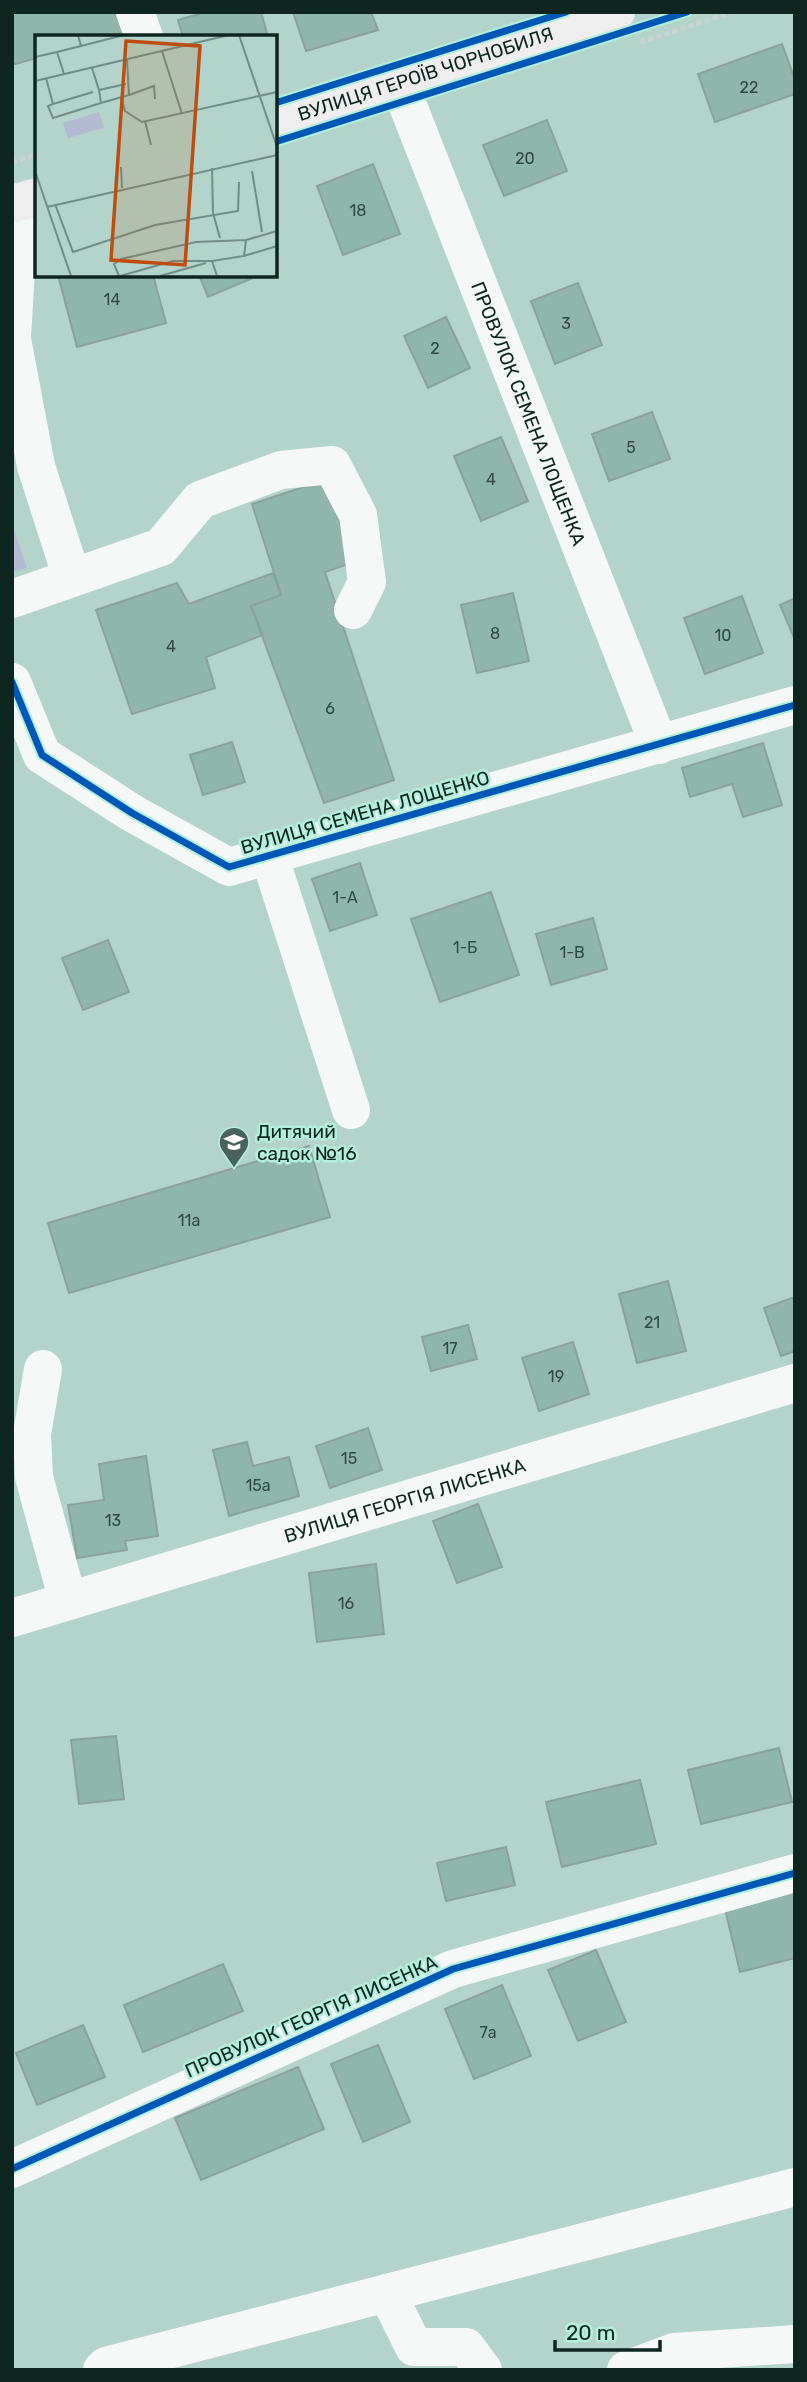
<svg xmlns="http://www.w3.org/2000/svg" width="807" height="2382" viewBox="0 0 807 2382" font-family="Rubik,sans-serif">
<rect width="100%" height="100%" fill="#b3d4ca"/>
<path fill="#b2bbd2" d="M 12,524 L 27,568 L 12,572 Z"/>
<path fill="#90b5ab" stroke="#89a39c" stroke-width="2" d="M 12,12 L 125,12 L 132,30 L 109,37 L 37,37 L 37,58 L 12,65 Z
M 206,12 L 261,12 L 268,37 L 183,37 L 178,20 Z
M 293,12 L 371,12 L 378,30 L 306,51 Z
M 782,44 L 795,80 L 795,94 L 715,122 L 698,74 Z
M 547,120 L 567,171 L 504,196 L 483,145 Z
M 373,164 L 400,234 L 343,255 L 317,186 Z
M 58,275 L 153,275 L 166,323 L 77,347 Z
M 199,275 L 260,275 L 208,297 Z
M 578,283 L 602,345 L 555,364 L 531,301 Z
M 446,317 L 470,368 L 428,388 L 404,336 Z
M 652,412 L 670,459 L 609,481 L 592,434 Z
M 501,437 L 528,501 L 481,521 L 454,456 Z
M 325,480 L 354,562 L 325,572 L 394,780 L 324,803 L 251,606 L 281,595 L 252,504 Z
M 273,573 L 281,595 L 251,606 L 263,635 L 206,657 L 215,688 L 132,714 L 96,610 L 177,583 L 189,604 Z
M 513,593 L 529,661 L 477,673 L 461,605 Z
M 742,596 L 763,653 L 705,674 L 684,618 Z
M 795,598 L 795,640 L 780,605 Z
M 232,742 L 245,782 L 203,795 L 190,755 Z
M 763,743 L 782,805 L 743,817 L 732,784 L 690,797 L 682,768 Z
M 360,863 L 377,915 L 330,931 L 312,879 Z
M 491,892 L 519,975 L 440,1002 L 411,919 Z
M 593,918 L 607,969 L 551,985 L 536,934 Z
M 108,940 L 129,992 L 83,1010 L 62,958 Z
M 309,1146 L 330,1217 L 69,1293 L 48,1223 Z
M 668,1281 L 686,1351 L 637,1363 L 619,1294 Z
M 795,1297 L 795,1351 L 781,1356 L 764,1308 Z
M 468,1325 L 477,1359 L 431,1371 L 422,1337 Z
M 573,1342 L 589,1394 L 539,1411 L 522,1358 Z
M 368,1428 L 382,1470 L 330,1488 L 316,1446 Z
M 247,1442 L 253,1466 L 289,1457 L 299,1496 L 229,1516 L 213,1450 Z
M 146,1456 L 158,1536 L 125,1541 L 127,1550 L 77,1558 L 68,1505 L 104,1500 L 99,1464 Z
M 478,1504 L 502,1567 L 457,1583 L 433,1521 Z
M 376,1564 L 384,1634 L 317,1642 L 309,1573 Z
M 116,1736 L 124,1799 L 79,1804 L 71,1740 Z
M 779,1748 L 792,1802 L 701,1824 L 688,1770 Z
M 640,1780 L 656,1844 L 562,1867 L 546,1802 Z
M 506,1847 L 515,1885 L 446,1901 L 437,1863 Z
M 795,1892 L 795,1958 L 740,1972 L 725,1909 Z
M 596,1950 L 626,2022 L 578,2041 L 548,1970 Z
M 223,1964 L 243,2011 L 143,2052 L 124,2005 Z
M 502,1985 L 531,2056 L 474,2079 L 445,2009 Z
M 83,2025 L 105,2077 L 37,2105 L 16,2053 Z
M 378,2045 L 410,2122 L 363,2142 L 331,2064 Z
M 298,2067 L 324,2129 L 201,2180 L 175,2118 Z"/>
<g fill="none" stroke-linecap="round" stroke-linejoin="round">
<path stroke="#c9d4d1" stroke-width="4.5" stroke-dasharray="5 3.5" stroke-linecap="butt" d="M 640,42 L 733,12
M 12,162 L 37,154"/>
<g stroke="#f4f9f7" stroke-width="38">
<path d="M 135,12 L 144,37"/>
<path id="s1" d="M 399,83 L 659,745"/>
<path d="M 12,337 L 20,202"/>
<path d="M 12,339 L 36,466 L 72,578 L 12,599"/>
<path d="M 72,578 L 161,547 L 200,500 L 281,470 L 332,465 L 358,515 L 367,582 L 353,610"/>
<path d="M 12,682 L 42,755 L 132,813 L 229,867 L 795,705"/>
<path d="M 269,855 L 351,1110"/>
<path d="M 43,1369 L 32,1434 L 34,1477 L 68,1601"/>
<path id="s2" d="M 12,1618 L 795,1383"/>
<path d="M 12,2169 L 453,1969 L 795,1873"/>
<path d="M 387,2293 L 414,2347 L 466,2347 L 483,2370"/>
<path d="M 102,2370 L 106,2366 L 795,2187"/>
<path d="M 626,2370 L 674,2352 L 795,2344"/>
</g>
<g stroke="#eeeeef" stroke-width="38">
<path id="s3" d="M 275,122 L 616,12"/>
<path d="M 12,204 L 37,197"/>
</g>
<g stroke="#b3efdd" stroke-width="11">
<path id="cycleway" d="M 275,103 L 566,12
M 275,142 L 687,12
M 12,682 L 42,755 L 132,813 L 229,867 L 795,705
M 12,2169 L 453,1969 L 795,1873"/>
</g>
<use href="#cycleway" stroke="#0057b8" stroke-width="7"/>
</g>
<defs>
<g id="school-pin" transform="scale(1.575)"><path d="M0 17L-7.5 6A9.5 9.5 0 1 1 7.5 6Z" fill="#48635c" stroke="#b3efdd"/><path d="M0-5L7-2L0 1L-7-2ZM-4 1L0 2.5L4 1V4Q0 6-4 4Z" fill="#fff"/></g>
</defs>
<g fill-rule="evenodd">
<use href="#school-pin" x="234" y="1142"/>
</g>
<g text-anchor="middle" stroke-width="5" stroke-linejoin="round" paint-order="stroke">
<g font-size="16" fill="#2e4a43">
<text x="749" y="93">22</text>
<text x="525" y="164">20</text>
<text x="358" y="216">18</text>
<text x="112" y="305">14</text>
<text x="566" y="329">3</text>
<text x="435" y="354">2</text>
<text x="631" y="453">5</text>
<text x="491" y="485">4</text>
<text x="495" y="639">8</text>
<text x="723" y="641">10</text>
<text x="171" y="652">4</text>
<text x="330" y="714">6</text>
<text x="345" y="903">1-А</text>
<text x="465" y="953">1-Б</text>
<text x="572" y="958">1-В</text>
<text x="189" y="1226">11а</text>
<text x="652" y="1328">21</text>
<text x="450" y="1354">17</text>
<text x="556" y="1382">19</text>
<text x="349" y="1464">15</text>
<text x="258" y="1491">15а</text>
<text x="113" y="1526">13</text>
<text x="346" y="1609">16</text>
<text x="488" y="2038">7а</text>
</g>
<g font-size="19" fill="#0e2620" stroke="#b3efdd">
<text dy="7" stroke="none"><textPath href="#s3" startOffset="158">ВУЛИЦЯ ГЕРОЇВ ЧОРНОБИЛЯ</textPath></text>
<text dy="7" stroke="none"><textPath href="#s1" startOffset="355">ПРОВУЛОК СЕМЕНА ЛОЩЕНКА</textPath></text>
<text transform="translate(365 812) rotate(-16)" y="7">ВУЛИЦЯ СЕМЕНА ЛОЩЕНКО</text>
<text dy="7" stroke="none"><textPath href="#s2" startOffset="410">ВУЛИЦЯ ГЕОРГІЯ ЛИСЕНКА</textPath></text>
<text transform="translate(311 2016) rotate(-24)" y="7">ПРОВУЛОК ГЕОРГІЯ ЛИСЕНКА</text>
</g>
<g font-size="19" fill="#0e2620" stroke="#b3efdd" text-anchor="start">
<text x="257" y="1138">Дитячий<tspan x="257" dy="22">садок №16</tspan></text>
</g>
</g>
<g transform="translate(35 35)">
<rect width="242" height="242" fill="#b3d4ca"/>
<path d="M 64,77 L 69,93 L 33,103 L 28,88 Z" fill="#b2bbd2"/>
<path fill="none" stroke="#718e86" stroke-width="2" d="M 204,0 L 242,112M 46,11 L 89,0M 127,16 L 147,79M 0,22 L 22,17M 57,33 L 64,55 L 91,49M 29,39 L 22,17 L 46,11 L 43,0M 11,43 L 18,69 L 58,57M 0,46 L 194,0M 64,55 L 66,68 L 94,60 L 92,25M 94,60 L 119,51 L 120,64M 86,62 L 90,76 L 107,87 L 242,57M 18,69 L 13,71 L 18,83 L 66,68M 110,86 L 116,110M 86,132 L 87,153M 177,133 L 178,178 L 185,203M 0,136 L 36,241M 217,136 L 227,197M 20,169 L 38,217 L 120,190 L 203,176 L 204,147M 12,172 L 242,120M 211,205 L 242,196M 209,221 L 242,211M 84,241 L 79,229 L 86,224 L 161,207 L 211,205 L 209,221 L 177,226 L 182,241M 85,241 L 138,226 L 177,226M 125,241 L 171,228"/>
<path fill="#bc4f10" fill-opacity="0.15" stroke="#bc4f10" stroke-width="3.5" d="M 91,6 L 165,11 L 150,230 L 76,225 Z"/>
<rect width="242" height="242" fill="none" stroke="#0e2620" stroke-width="3.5"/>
</g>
<rect width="807" height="2382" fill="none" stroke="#0e2620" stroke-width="28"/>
<path d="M555 2340v10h105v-10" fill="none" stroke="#0e2620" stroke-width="3.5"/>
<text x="566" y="2340" font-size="21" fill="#0e2620" stroke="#b3efdd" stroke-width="5" paint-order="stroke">20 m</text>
</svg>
